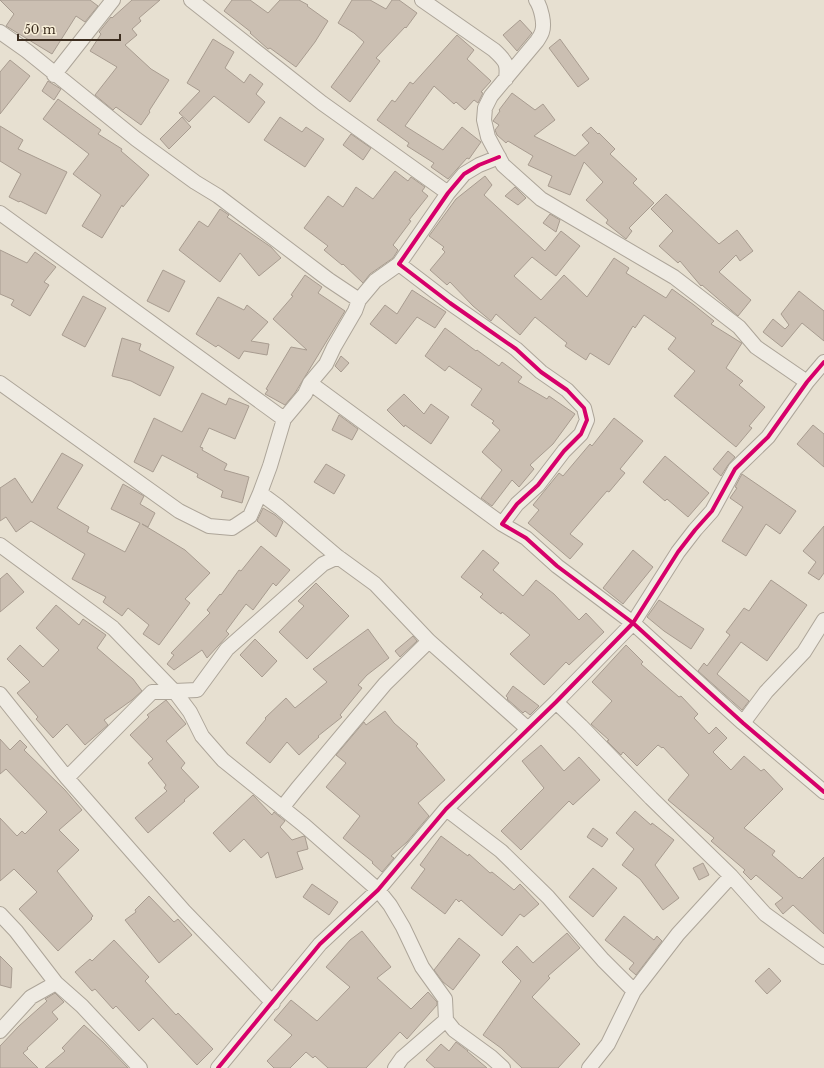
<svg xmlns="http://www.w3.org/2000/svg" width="824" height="1068" viewBox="0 0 824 1068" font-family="'Libre Baskerville',serif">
<rect width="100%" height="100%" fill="#e7e0d1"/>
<path fill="#cbbfb2" stroke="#a89c90" d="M 0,0 L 90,0 L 98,6 L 85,22 L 76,16 L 52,54 L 6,26 L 14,14 Z
M 132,0 L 160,0 L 139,18 L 141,21 L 132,29 L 137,35 L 125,45 L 151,69 L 169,80 L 149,111 L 150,112 L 141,125 L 116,107 L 113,110 L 95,95 L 117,67 L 90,51 L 101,34 L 99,32 L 111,17 L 112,18 Z
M 232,0 L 250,0 L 268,13 L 280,0 L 299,0 L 308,5 L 307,6 L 328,21 L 315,42 L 296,67 L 270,48 L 268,49 L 250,33 L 251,32 L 224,11 Z
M 352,0 L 370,0 L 386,9 L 392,0 L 399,0 L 417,13 L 406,28 L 405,27 L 376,58 L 380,61 L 350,102 L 331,87 L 364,42 L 354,33 L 338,23 Z
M 520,20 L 532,33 L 517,51 L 503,35 Z
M 457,35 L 474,50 L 467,59 L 491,81 L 481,92 L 483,93 L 478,103 L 474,100 L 465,110 L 456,102 L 454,104 L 434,86 L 405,126 L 443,150 L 462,127 L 481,142 L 469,159 L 467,158 L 448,179 L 431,167 L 434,163 L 407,146 L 409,143 L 377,120 L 392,100 L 395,102 L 410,82 L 413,84 Z
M 213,39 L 234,52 L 225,68 L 244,83 L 250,74 L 263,84 L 256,94 L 265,102 L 249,123 L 214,96 L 189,122 L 179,113 L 200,91 L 187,83 Z
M 560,39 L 589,79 L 578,87 L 549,48 Z
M 10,60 L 30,76 L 0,114 L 0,72 Z
M 48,81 L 61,89 L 54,100 L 42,91 Z
M 512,93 L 535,110 L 543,104 L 555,120 L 534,136 L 575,156 L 589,143 L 582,135 L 591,127 L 598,134 L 599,133 L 615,149 L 610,154 L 637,179 L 633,183 L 654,203 L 629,228 L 632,231 L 626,239 L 606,223 L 608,220 L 586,200 L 603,182 L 584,162 L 570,195 L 548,186 L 552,176 L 528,165 L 533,156 L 508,141 L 506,143 L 497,135 L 495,130 L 499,125 L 493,121 L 500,111 L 499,110 Z
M 58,99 L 101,130 L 98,134 L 122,149 L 121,151 L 149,175 L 123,207 L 122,205 L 102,238 L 82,226 L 101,195 L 73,174 L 89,154 L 43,119 Z
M 182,117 L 191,127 L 169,149 L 160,139 Z
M 280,117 L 302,132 L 306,127 L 324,139 L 305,167 L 264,140 Z
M 0,126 L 23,140 L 18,149 L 67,172 L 46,214 L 20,201 L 19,202 L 9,197 L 21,174 L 0,161 Z
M 351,134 L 371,148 L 363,160 L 343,145 Z
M 395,171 L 408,181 L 411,177 L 425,187 L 422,191 L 428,196 L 409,220 L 411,221 L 393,245 L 398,250 L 393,258 L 370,274 L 363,283 L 343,264 L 342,265 L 324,250 L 328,246 L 304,228 L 328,196 L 343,207 L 356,187 L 373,199 Z
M 485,176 L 492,185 L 484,195 L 545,251 L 561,231 L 580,246 L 556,276 L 532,257 L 514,276 L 541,300 L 564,275 L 587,297 L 614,258 L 629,268 L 626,273 L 666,298 L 672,289 L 694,305 L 714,321 L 711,324 L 740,342 L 742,343 L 726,368 L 743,381 L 739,385 L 765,407 L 749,426 L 752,428 L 736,447 L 674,396 L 695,371 L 668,349 L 676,338 L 644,315 L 635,328 L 633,326 L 609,365 L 590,353 L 586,360 L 565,346 L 567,343 L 535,317 L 520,335 L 496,314 L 491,321 L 473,306 L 450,282 L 447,285 L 430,270 L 445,252 L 442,249 L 444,247 L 429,236 L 456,199 Z
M 515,187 L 526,198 L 518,205 L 505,196 Z
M 666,194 L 719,244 L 737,230 L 753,251 L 740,261 L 736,255 L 719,272 L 751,300 L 738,316 L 702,285 L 701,286 L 680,261 L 678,263 L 659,246 L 673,231 L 651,209 Z
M 220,209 L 229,215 L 227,217 L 271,247 L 281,258 L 259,276 L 240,253 L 220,282 L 179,250 L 199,221 L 208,227 Z
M 550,214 L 560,220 L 556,232 L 543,223 Z
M 0,250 L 27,263 L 35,252 L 56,267 L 44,282 L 49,285 L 30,316 L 11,305 L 14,300 L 0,294 Z
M 163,270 L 185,281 L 169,312 L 147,301 Z
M 305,275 L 322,287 L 318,293 L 345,311 L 295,393 L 285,405 L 265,394 L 268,390 L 266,389 L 291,347 L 307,350 L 273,319 L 293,296 L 291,295 Z
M 412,290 L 446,312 L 435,328 L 417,317 L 396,344 L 370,324 L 385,305 L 397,314 Z
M 799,291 L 824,311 L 824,341 L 802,323 L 782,347 L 763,332 L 773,319 L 785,329 L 789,325 L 781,314 Z
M 83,296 L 106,308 L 85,347 L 62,335 Z
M 218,297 L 244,310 L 247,305 L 268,322 L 251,341 L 269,344 L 267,355 L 244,351 L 239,359 L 218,345 L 216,347 L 196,334 Z
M 445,328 L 476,351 L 477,350 L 499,366 L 502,362 L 522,377 L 518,382 L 547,399 L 549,396 L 575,414 L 553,444 L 530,465 L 534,469 L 519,487 L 512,480 L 492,506 L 481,498 L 502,470 L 482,452 L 500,430 L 492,423 L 494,421 L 471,405 L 482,389 L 449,366 L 445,371 L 425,356 Z
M 122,338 L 141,344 L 139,350 L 174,367 L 160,396 L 131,381 L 112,376 Z
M 341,356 L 349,363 L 341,372 L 335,366 Z
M 202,393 L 226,405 L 229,398 L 249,406 L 235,439 L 209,428 L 200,447 L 203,448 L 202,450 L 227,464 L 224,470 L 249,477 L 242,503 L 221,497 L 223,491 L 197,477 L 198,474 L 162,455 L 153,472 L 134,462 L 154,418 L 182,432 Z
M 404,394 L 424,414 L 431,404 L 449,417 L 431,444 L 405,425 L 404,427 L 387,410 Z
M 339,415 L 358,429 L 352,440 L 332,430 Z
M 614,418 L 643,441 L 620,469 L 625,473 L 609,492 L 607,491 L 570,534 L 583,544 L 570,559 L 528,523 L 539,510 L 533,505 L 559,473 L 563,476 L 590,444 L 592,446 Z
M 813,425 L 824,434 L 824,467 L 797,444 Z
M 728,451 L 735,457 L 728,465 L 721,476 L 713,469 Z
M 62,453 L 83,465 L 57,508 L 89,527 L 87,532 L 125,552 L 140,523 L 111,509 L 123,484 L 144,496 L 140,504 L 155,513 L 148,527 L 142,524 L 185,550 L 210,573 L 185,599 L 190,603 L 159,645 L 143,634 L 149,625 L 128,608 L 122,616 L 103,602 L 106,597 L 72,579 L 85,554 L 31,521 L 16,532 L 6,517 L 0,521 L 0,488 L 15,478 L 32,503 Z
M 665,456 L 709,493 L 688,517 L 667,499 L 665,501 L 643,482 Z
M 326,464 L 345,475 L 334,494 L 314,482 Z
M 742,474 L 796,511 L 780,534 L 766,524 L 746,556 L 722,541 L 743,507 L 730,498 L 737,488 L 735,487 Z
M 263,508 L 275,515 L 283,522 L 276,537 L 257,521 Z
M 824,526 L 824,573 L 819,580 L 808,573 L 816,562 L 803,551 Z
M 261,546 L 290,570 L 276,586 L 273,583 L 253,610 L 246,604 L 226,631 L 229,634 L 207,658 L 202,650 L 174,670 L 167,664 L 174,655 L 171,653 L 210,613 L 207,610 L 220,594 L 221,595 L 239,570 L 241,571 Z
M 483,550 L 499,563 L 493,570 L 523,596 L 536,580 L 554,594 L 579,620 L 586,613 L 604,632 L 569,665 L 566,662 L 544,685 L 510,654 L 530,635 L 502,612 L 501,614 L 480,597 L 483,594 L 461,577 Z
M 633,550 L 653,567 L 623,604 L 603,588 Z
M 7,573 L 24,592 L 0,612 L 0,579 Z
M 771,580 L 807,605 L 767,661 L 741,642 L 717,674 L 749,701 L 742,710 L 698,671 L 704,663 L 707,666 L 730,635 L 726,632 L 744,608 L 749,611 Z
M 316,583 L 349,616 L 307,659 L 279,632 L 304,606 L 298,601 Z
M 659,600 L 704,629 L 691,649 L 664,631 L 647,617 Z
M 56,605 L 79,625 L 83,619 L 106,635 L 97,648 L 133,679 L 142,691 L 132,700 L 104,720 L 108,725 L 85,745 L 67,724 L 53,738 L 36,719 L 38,717 L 17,693 L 30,682 L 7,659 L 20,645 L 43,667 L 59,650 L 36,628 Z
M 368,629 L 389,658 L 367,675 L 358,685 L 362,688 L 340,715 L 342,717 L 318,736 L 319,737 L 299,755 L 287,742 L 270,763 L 246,743 L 266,719 L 265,718 L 286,698 L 295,708 L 327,682 L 313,669 Z
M 413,636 L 417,641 L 400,657 L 395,651 Z
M 255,639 L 277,661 L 262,677 L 240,655 Z
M 626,645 L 643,662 L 641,664 L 679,697 L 681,696 L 698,714 L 694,718 L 709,734 L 716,727 L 727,738 L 713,752 L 731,770 L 744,756 L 761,771 L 764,769 L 783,789 L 744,828 L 775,851 L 772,855 L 799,878 L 800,877 L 802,879 L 824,857 L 824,934 L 793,905 L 783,914 L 775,904 L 783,898 L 756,875 L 751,880 L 743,872 L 745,870 L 711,841 L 714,838 L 668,800 L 689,775 L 663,747 L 662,748 L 658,745 L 637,766 L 623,752 L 621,755 L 607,741 L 609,740 L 591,724 L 612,701 L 592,682 Z
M 513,686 L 539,706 L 530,715 L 525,711 L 523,713 L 507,699 L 508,698 L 506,696 Z
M 166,700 L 186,724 L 166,741 L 185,763 L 181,768 L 199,787 L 184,800 L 185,801 L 148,833 L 135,818 L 167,791 L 164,788 L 166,785 L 148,763 L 153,759 L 130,735 L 149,717 L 147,715 Z
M 385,711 L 394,723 L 418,744 L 416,746 L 445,780 L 418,803 L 429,816 L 407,842 L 391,856 L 394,858 L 382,872 L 372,863 L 373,862 L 343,838 L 360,816 L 326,787 L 346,763 L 336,755 L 364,722 L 366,725 Z
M 0,739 L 10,750 L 20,740 L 27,747 L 24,750 L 65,790 L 82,810 L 59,830 L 79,850 L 57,871 L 93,916 L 91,918 L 92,919 L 58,951 L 19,909 L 37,892 L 14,869 L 0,881 L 0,818 L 17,836 L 22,831 L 25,834 L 47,812 L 6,769 L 0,774 Z
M 541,745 L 564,771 L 579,757 L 600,780 L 573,805 L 569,801 L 521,850 L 501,831 L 544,788 L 522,761 Z
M 253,795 L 272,815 L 274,812 L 285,821 L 280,827 L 292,840 L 304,836 L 305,837 L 308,849 L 297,852 L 303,869 L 276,878 L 268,852 L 261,858 L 244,839 L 230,852 L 213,833 Z
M 635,811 L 651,825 L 652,823 L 674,840 L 655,865 L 679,898 L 663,910 L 640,879 L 622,865 L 634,849 L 616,833 Z
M 593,828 L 608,839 L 602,847 L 587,837 Z
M 441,836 L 468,856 L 469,854 L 490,873 L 492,872 L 514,890 L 520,884 L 539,904 L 524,917 L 520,914 L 502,936 L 461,900 L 459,902 L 456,899 L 445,914 L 411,888 L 425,869 L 420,865 Z
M 703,863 L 709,875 L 699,880 L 693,868 Z
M 593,868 L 617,888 L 593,917 L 569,897 Z
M 312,884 L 338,902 L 329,915 L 303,897 Z
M 149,896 L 174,922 L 178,919 L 192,935 L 159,963 L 125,920 L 136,912 L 135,910 Z
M 624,916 L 654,940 L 657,936 L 662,941 L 636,975 L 629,969 L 634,963 L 605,940 Z
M 362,931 L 391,967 L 377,978 L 411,1009 L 428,992 L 437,1002 L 437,1005 L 407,1039 L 400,1032 L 366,1068 L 328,1068 L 315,1056 L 313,1058 L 306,1052 L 290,1068 L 274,1068 L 267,1061 L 292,1035 L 274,1020 L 291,1000 L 317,1021 L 350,987 L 326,967 L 350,940 Z
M 567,933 L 580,948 L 548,976 L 550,978 L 532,997 L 580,1044 L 558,1068 L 522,1068 L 501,1048 L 483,1035 L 521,981 L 502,962 L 517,946 L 533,963 Z
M 459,938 L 480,955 L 453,990 L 443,982 L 434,970 Z
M 114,940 L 149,977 L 145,981 L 176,1015 L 178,1013 L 213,1049 L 197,1065 L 153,1018 L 139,1031 L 116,1006 L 113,1009 L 95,989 L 92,991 L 75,972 L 90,959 L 92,961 Z
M 0,956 L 12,968 L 11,988 L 0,985 Z
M 769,968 L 781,981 L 767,994 L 755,981 Z
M 55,993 L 64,1002 L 52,1012 L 58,1019 L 27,1048 L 28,1049 L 23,1053 L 38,1068 L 0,1068 L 0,1046 L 19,1026 L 47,1001 L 45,999 Z
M 84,1025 L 103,1042 L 128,1068 L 45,1068 L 65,1051 L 62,1048 Z
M 456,1042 L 468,1051 L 467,1051 L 487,1068 L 435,1068 L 426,1060 L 441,1044 L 449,1051 Z"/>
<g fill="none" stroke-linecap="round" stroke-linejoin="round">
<g stroke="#ada599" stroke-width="16">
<path id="street" d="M 191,0 L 322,103 L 448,193
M 422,0 L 494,50 C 506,61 508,64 506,79
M 536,0 C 541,7 545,24 542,32 C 541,35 539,38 537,41 L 491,96 L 485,108 L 484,120 L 488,137 L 503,165 L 541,199 L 674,277 L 739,327 L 756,347 L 807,382
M 0,32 L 27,51 L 136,139 L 195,182 L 218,196 L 329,280 L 359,300
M 54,75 L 113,0
M 499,157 L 479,165 L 464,174 L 448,193 L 399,264 L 450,303 L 516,349 L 541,372 L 567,390 L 584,408 L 587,420 L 581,434 L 564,451 L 538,485 L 517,504 L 502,524 L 526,538 L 557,566 L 633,623 L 743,723 L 824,792
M 0,213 L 284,419
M 399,264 L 375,281 L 359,300 L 355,311 L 334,347 L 326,364 L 310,383 L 305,394 L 284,419 L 270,466 L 260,493 L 279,507 L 338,557 L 375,584 L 429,641 L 528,729
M 0,383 L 179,511 L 209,526 L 232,528 L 250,516 L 260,493
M 310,383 L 502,524
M 0,545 L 113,628 L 175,692 L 190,712 L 202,736 L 223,760 L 305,826 L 378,890 L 390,905 L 403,927 L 422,967 L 445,999 L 446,1020 L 454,1030 L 491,1057 L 503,1068
M 0,694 L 67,778 L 184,911 L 273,1003
M 556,702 L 581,726 L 651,798 L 731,876
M 743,723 L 766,692 L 804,652 L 824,620
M 67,778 L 152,692 L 197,690 L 227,649 L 323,564 L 338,557
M 282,808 L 297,789 L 385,684 L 429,641
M 446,809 L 501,851 L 548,897 L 603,960 L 634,991
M 0,914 L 16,931 L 56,983 L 82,1006 L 140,1068
M 0,1031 L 31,997 L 56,983
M 218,1068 L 320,944 L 378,890 L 446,809 L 556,702 L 633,623 L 678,552 L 695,530 L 712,511 L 735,469 L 768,437 L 807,382 L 824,362
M 395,1068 L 402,1058 L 446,1020
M 589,1068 L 608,1044 L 634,991 L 678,934 L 731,876 L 765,914 L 824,957"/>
</g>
<use href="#street" stroke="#efebe3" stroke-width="14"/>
<g stroke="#f7eed8" stroke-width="6">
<path id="cycleway" d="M 499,157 L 479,165 L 464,174 L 448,193 L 399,264 L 450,303 L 516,349 L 541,372 L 567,390 L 584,408 L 587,420 L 581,434 L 564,451 L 538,485 L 517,504 L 502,524 L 526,538 L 557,566 L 633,623 L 743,723 L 824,792
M 218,1068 L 320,944 L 378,890 L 446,809 L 556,702 L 633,623 L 678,552 L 695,530 L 712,511 L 735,469 L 768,437 L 807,382 L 824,362"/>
</g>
<use href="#cycleway" stroke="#d6006c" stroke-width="4"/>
</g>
<path d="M18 34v6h102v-6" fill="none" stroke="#3d2e20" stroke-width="2"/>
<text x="24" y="34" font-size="12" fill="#3d2e20" stroke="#f7eed8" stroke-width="3" paint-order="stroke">50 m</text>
</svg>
